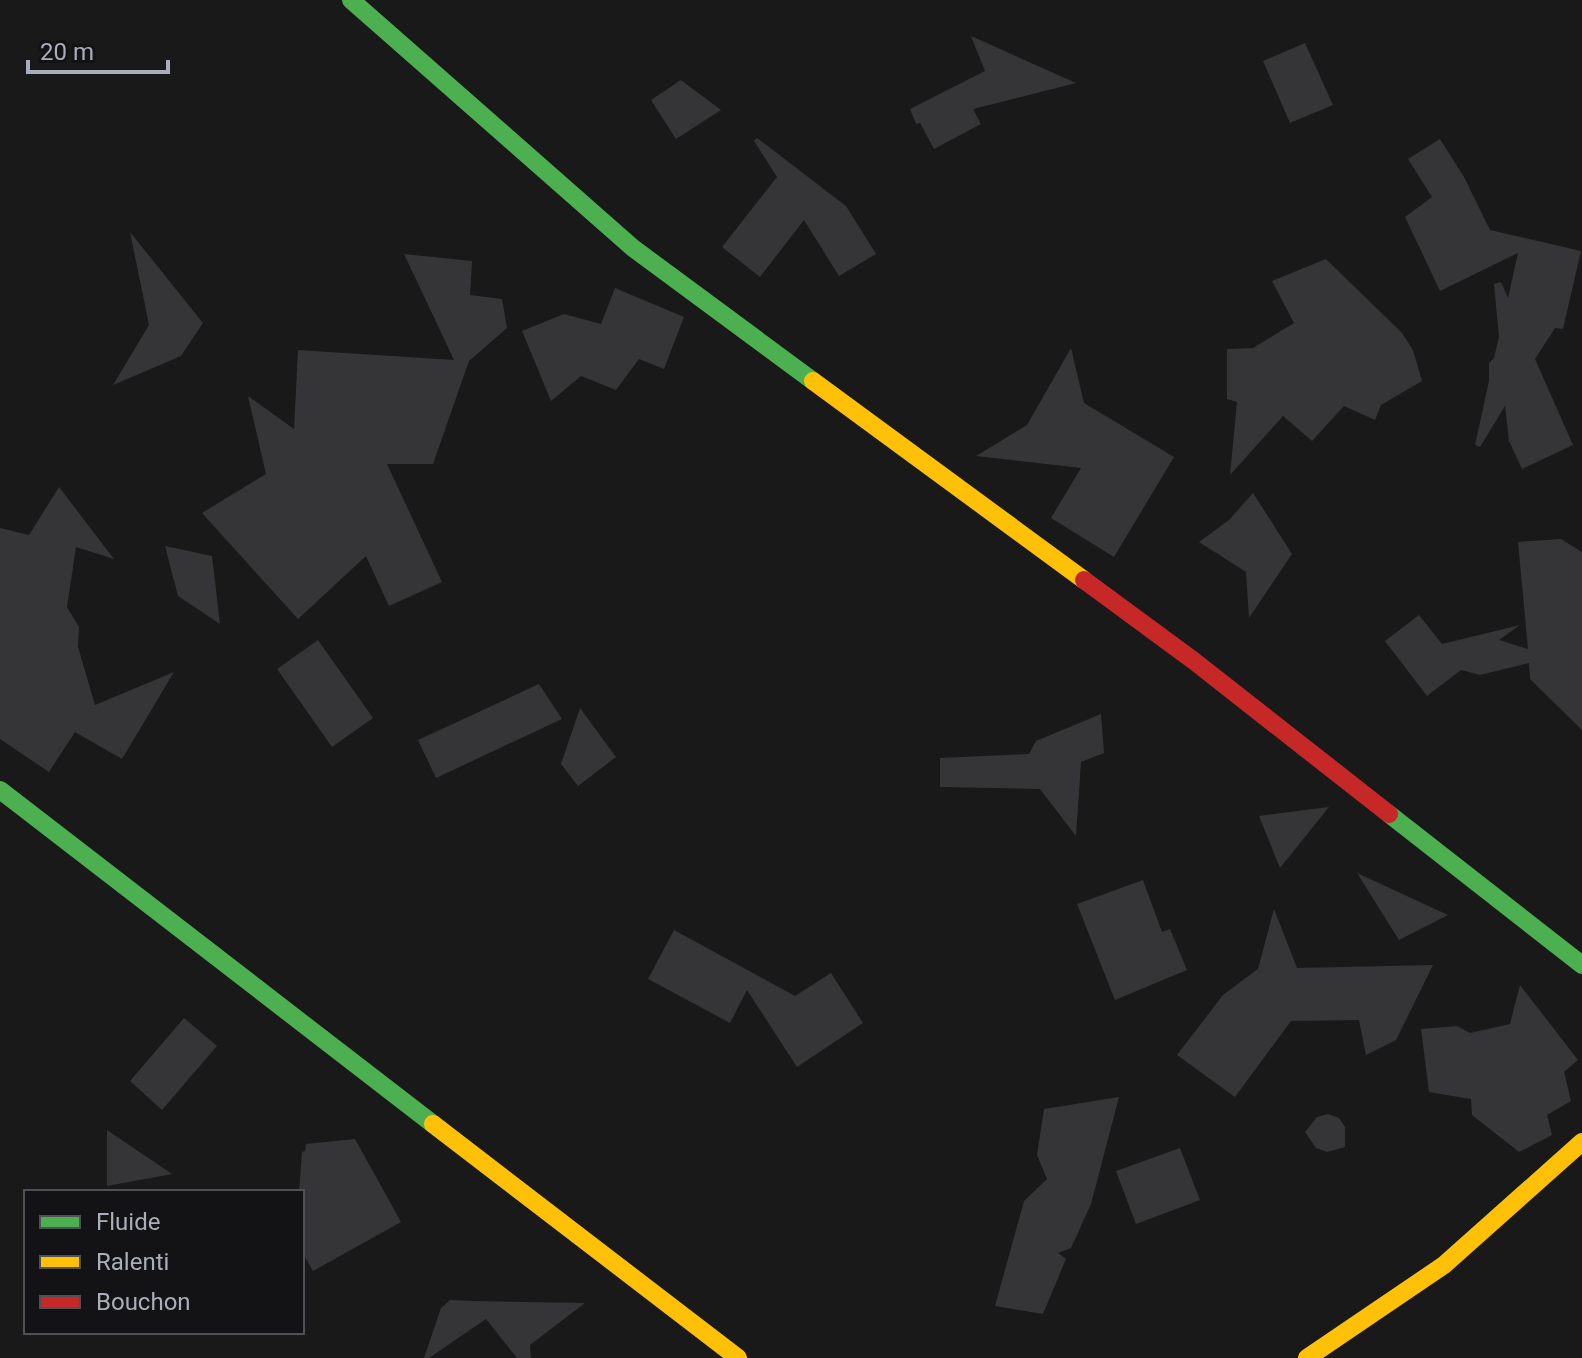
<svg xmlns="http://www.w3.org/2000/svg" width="1582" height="1358" viewBox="0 0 1582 1358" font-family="Roboto,sans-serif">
<rect width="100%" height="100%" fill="#191919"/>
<path fill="#353537" d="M 971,36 L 1076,83 L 973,109 L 981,124 L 934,149 L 920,123 L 916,124 L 910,109 L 985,71 Z
M 1305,43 L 1333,105 L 1290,123 L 1263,61 Z
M 681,80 L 721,110 L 676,139 L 651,100 Z
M 757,138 L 846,206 L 876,254 L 839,276 L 804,220 L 760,277 L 722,247 L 777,177 L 754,141 Z
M 1440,139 L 1464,177 L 1490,230 L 1581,251 L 1563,329 L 1555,328 L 1535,359 L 1573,445 L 1522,469 L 1509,441 L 1505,406 L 1480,447 L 1475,445 L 1489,381 L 1489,363 L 1494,358 L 1499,337 L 1494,284 L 1501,282 L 1508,298 L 1518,253 L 1440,291 L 1405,217 L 1432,197 L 1408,159 Z
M 130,232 L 203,323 L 181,356 L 113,385 L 149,325 Z
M 404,254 L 472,261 L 470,295 L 502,299 L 507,328 L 469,361 L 433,464 L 387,464 L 442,582 L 389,606 L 366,556 L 298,619 L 202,513 L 266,474 L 248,396 L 294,429 L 298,350 L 454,360 Z
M 1326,259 L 1402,333 L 1413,350 L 1422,381 L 1381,405 L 1375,420 L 1344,406 L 1312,441 L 1283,416 L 1230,475 L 1237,402 L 1227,399 L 1227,349 L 1253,348 L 1294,323 L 1272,281 Z
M 615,288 L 684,317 L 664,369 L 639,359 L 616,390 L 581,376 L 551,401 L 522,331 L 564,314 L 601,324 Z
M 1071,348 L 1084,403 L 1174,457 L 1114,557 L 1051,518 L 1081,468 L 976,456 L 1027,425 Z
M 59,487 L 114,559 L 76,547 L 67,607 L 79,627 L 78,647 L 95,705 L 174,672 L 122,759 L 75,732 L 49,772 L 0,739 L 0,528 L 29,535 Z
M 1253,493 L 1292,554 L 1249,618 L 1246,572 L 1199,542 L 1229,520 Z
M 1561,539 L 1582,552 L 1582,730 L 1530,679 L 1529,663 L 1480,675 L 1461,670 L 1427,696 L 1385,641 L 1419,615 L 1442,644 L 1520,625 L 1499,640 L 1528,649 L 1518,542 Z
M 165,546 L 212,556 L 220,624 L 178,596 Z
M 318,640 L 373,718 L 332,747 L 277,669 Z
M 539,684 L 562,719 L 436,778 L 418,740 Z
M 580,708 L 616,757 L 578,786 L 561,764 Z
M 1101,714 L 1104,753 L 1081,762 L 1076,836 L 1040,789 L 940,787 L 940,758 L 1029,754 L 1036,741 Z
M 1329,807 L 1280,868 L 1259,816 Z
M 1357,873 L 1448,915 L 1399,940 Z
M 1143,880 L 1162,932 L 1170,929 L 1187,970 L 1115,1000 L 1077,904 Z
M 1274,909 L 1297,968 L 1433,965 L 1396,1040 L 1366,1055 L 1359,1020 L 1291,1021 L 1235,1097 L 1177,1055 L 1223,995 L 1258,969 Z
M 674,930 L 795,996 L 831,973 L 863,1023 L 797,1067 L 747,990 L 730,1023 L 648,979 Z
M 1520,985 L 1578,1060 L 1564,1072 L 1571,1101 L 1547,1115 L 1552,1135 L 1519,1152 L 1472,1115 L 1471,1099 L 1429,1092 L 1421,1029 L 1457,1026 L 1470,1033 L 1510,1024 Z
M 184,1018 L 217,1046 L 162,1110 L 130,1081 Z
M 1119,1097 L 1091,1204 L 1071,1248 L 1058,1253 L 1066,1259 L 1043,1314 L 995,1306 L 1024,1201 L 1047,1179 L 1037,1155 L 1044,1109 Z
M 1328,1114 L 1339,1118 L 1345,1127 L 1345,1147 L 1327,1152 L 1316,1148 L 1305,1132 L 1317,1117 Z
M 107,1130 L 172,1174 L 107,1186 Z
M 355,1139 L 401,1222 L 313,1271 L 302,1252 L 302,1192 L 299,1192 L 302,1152 L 305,1151 L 306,1144 Z
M 1180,1148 L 1200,1200 L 1136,1224 L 1116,1171 Z
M 450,1300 L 473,1301 L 585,1303 L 530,1345 L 531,1358 L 517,1358 L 486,1319 L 429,1358 L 424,1358 L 441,1308 Z"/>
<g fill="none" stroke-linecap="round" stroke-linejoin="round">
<path stroke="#4caf50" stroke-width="18" d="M 351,0 L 633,248 L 813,381
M 0,790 L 433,1124
M 1389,814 L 1582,965"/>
<path stroke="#ffc107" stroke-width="18" d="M 813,381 L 1084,580
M 433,1124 L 738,1358
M 1307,1358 L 1444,1265 L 1582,1142"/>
<path stroke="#c62828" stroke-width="18" d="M 1084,580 L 1194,661 L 1389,814"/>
</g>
<rect x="24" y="1190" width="280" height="144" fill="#131315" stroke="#4f5157" stroke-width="2"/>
<rect x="40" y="1216" width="40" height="12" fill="#4caf50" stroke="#4f5157" stroke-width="2"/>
<text x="96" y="1230" font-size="24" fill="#aaadba">Fluide</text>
<rect x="40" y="1256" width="40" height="12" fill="#ffc107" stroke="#4f5157" stroke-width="2"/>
<text x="96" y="1270" font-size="24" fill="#aaadba">Ralenti</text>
<rect x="40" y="1296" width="40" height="12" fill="#c62828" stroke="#4f5157" stroke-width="2"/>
<text x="96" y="1310" font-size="24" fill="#aaadba">Bouchon</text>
<path d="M28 60v12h140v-12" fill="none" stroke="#aaadba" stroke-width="4"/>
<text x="40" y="60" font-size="24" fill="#aaadba" stroke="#131315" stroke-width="6" paint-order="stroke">20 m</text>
</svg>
